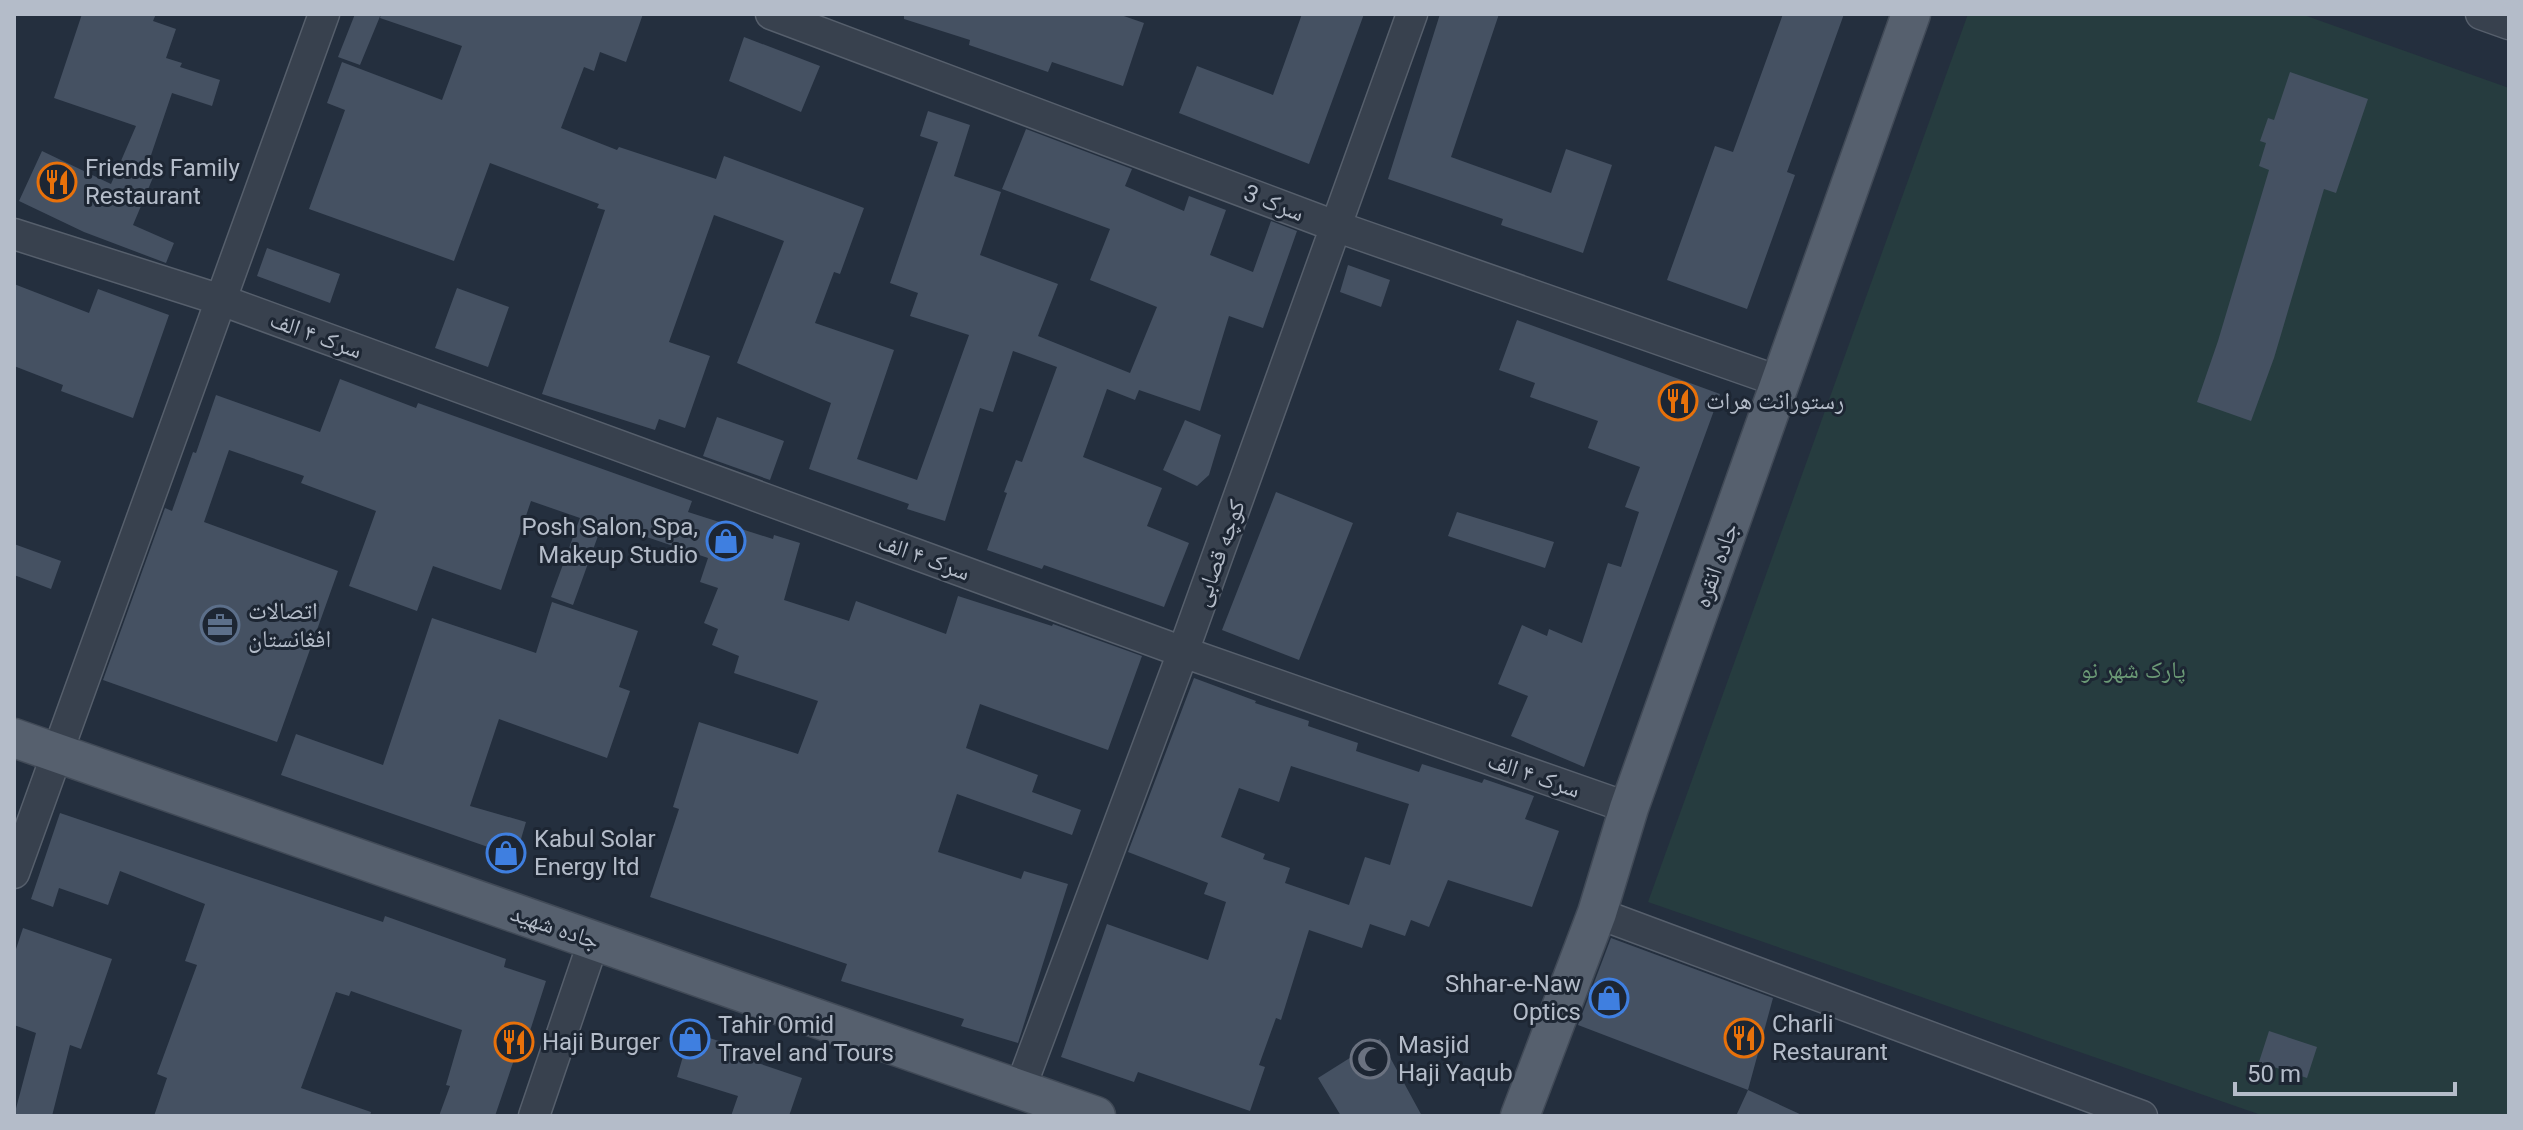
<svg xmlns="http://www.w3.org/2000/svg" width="2523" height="1130" viewBox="0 0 2523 1130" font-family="Roboto,'Noto Naskh Arabic',sans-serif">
<rect width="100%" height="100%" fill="#242f3e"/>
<path fill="#263c3f" d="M 1968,14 L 2301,14 L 2509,88 L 2509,1116 L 2264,1116 L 1648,902 Z"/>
<path fill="#455162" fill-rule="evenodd" d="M 82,14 L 156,14 L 153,21 L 176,29 L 166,58 L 182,63 L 180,67 L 220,80 L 212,106 L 172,93 L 148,164 L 157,168 L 133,225 L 174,243 L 166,263 L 84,232 L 19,201 L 42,151 L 111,184 L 136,126 L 54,98 Z
M 355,14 L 381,14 L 360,65 L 338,57 Z
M 381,14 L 643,14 L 626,62 L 600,52 L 594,71 L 584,67 L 561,128 L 617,150 L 619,147 L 716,179 L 724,156 L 864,208 L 840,274 L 834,272 L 815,323 L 894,350 L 857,459 L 917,480 L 969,335 L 910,316 L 918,293 L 890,283 L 938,142 L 920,136 L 928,111 L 970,125 L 954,176 L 1001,192 L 980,255 L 1058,284 L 1038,336 L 1130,373 L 1157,307 L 1090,280 L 1110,229 L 1002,189 L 1026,129 L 1132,169 L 1125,186 L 1184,211 L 1189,196 L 1226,210 L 1210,255 L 1253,272 L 1271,221 L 1297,231 L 1263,328 L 1229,316 L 1200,411 L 1139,390 L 1135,400 L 1107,389 L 1083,457 L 1162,488 L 1147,526 L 1189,543 L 1164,607 L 1044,565 L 1042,569 L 987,550 L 1007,493 L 1004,492 L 1016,460 L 1022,462 L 1057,367 L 1013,351 L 993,412 L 980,408 L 945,521 L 907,509 L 909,504 L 809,469 L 831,403 L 737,363 L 784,241 L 714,215 L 669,342 L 710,356 L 685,428 L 659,419 L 655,430 L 542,394 L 605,210 L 597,208 L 599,204 L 490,163 L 454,261 L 309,209 L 345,110 L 327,103 L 342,62 L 442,100 L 462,46 L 380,18 Z
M 904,14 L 1118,14 L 1144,23 L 1123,86 L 1052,62 L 1048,72 L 969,45 L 970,40 L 904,19 Z
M 1302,14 L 1364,14 L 1309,164 L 1179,113 L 1197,66 L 1273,95 Z
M 1440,14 L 1499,14 L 1451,157 L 1551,193 L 1566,149 L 1612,165 L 1583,253 L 1501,225 L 1503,219 L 1388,179 Z
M 1783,14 L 1844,14 L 1787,172 L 1795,175 L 1747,309 L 1667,280 L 1715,146 L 1733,152 Z
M 744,37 L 820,66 L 801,112 L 729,81 Z
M 2290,72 L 2368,99 L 2336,193 L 2324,189 L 2274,358 L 2251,421 L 2197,402 L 2218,341 L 2269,170 L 2259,166 L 2266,143 L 2260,141 L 2268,118 L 2274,120 Z
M 267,248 L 340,274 L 330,303 L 257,276 Z
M 1348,265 L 1390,280 L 1381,307 L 1340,292 Z
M 14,284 L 89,313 L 98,289 L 169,315 L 133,418 L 61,391 L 63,385 L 14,366 Z
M 457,288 L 509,307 L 488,367 L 435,348 Z
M 1517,320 L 1720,394 L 1584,767 L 1511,736 L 1528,696 L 1498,684 L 1522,625 L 1547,636 L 1549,629 L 1582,643 L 1608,563 L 1621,567 L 1639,512 L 1625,507 L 1640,467 L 1588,448 L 1598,421 L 1530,397 L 1535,383 L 1499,370 Z
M 340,379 L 416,408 L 418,403 L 692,501 L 688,512 L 773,539 L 774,535 L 800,543 L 784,600 L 849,621 L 856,601 L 946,634 L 958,596 L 1052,626 L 1053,624 L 1142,656 L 1108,750 L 980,704 L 966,748 L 1038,775 L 1032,792 L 1081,810 L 1072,835 L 957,794 L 938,852 L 1021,879 L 1024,871 L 1068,884 L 1018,1043 L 961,1026 L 964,1019 L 841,981 L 847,964 L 650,897 L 679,809 L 673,807 L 699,722 L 798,754 L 818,701 L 734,673 L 739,656 L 712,645 L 718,629 L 704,623 L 718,588 L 700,582 L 708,558 L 603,522 L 573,605 L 551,597 L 580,518 L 531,501 L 501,590 L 433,566 L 417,611 L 349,586 L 376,511 L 301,483 L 304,476 L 229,450 L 204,522 L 338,571 L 277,742 L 103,680 L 165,508 L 172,511 L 193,452 L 196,453 L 216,395 L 320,432 Z
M 717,417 L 784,441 L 770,480 L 703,456 Z
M 1185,420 L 1221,435 L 1209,475 L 1197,486 L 1163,470 Z
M 1276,492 L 1353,523 L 1299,660 L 1222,630 Z
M 1457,512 L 1554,542 L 1545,568 L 1448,536 Z
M 14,544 L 61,561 L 51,589 L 14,575 Z
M 552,602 L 638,631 L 619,687 L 630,691 L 607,758 L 499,719 L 470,806 L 526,822 L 514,863 L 486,854 L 488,847 L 281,775 L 296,734 L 383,765 L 432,618 L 536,653 Z
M 1194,678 L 1256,701 L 1255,703 L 1309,721 L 1308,726 L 1358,743 L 1356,751 L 1419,772 L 1422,764 L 1482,783 L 1484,779 L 1534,796 L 1525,819 L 1559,831 L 1532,907 L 1448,880 L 1429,927 L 1411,920 L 1405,936 L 1370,924 L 1362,948 L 1309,930 L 1281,1020 L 1276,1018 L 1259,1065 L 1265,1067 L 1250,1111 L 1138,1072 L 1134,1082 L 1061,1057 L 1107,924 L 1208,960 L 1226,902 L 1204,894 L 1208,883 L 1128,852 ZM 1291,766 L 1409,804 L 1390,865 L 1365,857 L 1349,905 L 1285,883 L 1290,868 L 1263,859 L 1265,854 L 1221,837 L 1239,788 L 1279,802 Z
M 60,813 L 383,922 L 385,916 L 506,959 L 504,967 L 546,981 L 522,1056 L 516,1054 L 495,1116 L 439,1116 L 450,1086 L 446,1085 L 462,1030 L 351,991 L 349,996 L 336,992 L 301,1088 L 371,1112 L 370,1116 L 154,1116 L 167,1078 L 157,1074 L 197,965 L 185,961 L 205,904 L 120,871 L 108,905 L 59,888 L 53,907 L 31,899 Z
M 23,928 L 112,959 L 81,1049 L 70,1045 L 52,1116 L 14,1116 L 36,1033 L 14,1025 L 14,955 Z
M 1611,938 L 1773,998 L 1748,1090 L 1578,1025 Z
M 2269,1031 L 2317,1047 L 2307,1078 L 2259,1062 Z
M 690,1032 L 748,1050 L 746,1059 L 802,1078 L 789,1116 L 731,1116 L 738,1096 L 677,1077 Z
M 1380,1039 L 1422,1116 L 1341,1116 L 1318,1078 Z
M 1748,1090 L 1804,1116 L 1736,1116 Z"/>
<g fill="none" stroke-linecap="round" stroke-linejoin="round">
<g stroke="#565f6c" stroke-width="33">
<path id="minor" d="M 771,14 L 1335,226 L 1781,382
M 2481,14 L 2509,24
M 14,234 L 221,300 L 1183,652 L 1629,808
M 14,873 L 324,14
M 1597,913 L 2142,1116
M 1020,1089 L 1183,652 L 1412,14
M 534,1116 L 594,940"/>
</g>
<g stroke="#414a57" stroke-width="41">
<path id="major" d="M 14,738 L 1096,1116
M 1520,1116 L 1597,913 L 1629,808 L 1911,14"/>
</g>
<use href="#minor" stroke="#38414e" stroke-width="30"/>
<use href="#major" stroke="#56606e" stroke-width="38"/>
</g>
<defs>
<g id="restaurant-ring" transform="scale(2)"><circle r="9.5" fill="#1d2633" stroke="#e8710a" stroke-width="1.5"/><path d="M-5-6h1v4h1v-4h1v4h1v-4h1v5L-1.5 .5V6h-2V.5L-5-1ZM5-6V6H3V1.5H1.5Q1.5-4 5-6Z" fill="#e8710a"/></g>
<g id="shop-ring" transform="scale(2)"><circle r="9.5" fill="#1d2633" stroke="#3f7fe0" stroke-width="1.5"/><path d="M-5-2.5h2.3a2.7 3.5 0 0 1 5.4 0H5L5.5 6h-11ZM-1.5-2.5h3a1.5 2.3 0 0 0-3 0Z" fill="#3f7fe0"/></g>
<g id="office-ring" transform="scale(2)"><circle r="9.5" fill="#1d2633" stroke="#5c6f8a" stroke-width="1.5"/><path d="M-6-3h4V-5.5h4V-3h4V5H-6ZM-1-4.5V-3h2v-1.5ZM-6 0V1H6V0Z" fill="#5c6f8a"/></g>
<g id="mosque-ring" transform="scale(2)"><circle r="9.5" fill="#1d2633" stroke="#6b7280" stroke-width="1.5"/><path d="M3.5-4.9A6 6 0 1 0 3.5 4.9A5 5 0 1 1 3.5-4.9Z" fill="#6b7280"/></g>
</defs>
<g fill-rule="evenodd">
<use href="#restaurant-ring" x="57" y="182"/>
<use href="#restaurant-ring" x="1678" y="401"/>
<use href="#shop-ring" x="726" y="541"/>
<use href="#office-ring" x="220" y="625"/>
<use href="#shop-ring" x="506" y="853"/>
<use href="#shop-ring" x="1609" y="998"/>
<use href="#restaurant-ring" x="1744" y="1038"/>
<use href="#shop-ring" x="690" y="1039"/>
<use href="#restaurant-ring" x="514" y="1042"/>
<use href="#mosque-ring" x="1370" y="1059"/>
</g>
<g text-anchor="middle" stroke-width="6" stroke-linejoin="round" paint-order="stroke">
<g font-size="24" fill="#b4bcc9" stroke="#1d2633" text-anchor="start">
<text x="85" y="176">Friends Family<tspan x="85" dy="28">Restaurant</tspan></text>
<text x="1706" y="409">رستورانت هرات</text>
<text x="698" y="535" text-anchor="end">Posh Salon, Spa,<tspan x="698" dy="28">Makeup Studio</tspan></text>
<text x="248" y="619">اتصالات<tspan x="248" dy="28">افغانستان</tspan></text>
<text x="534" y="847">Kabul Solar<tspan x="534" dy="28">Energy ltd</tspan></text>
<text x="1581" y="992" text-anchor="end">Shhar-e-Naw<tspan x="1581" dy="28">Optics</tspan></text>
<text x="1772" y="1032">Charli<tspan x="1772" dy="28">Restaurant</tspan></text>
<text x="718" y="1033">Tahir Omid<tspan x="718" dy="28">Travel and Tours</tspan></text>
<text x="542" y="1050">Haji Burger</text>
<text x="1398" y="1053">Masjid<tspan x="1398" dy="28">Haji Yaqub</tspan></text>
</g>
<g font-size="24" fill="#b4bcc9" stroke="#1d2633">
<text transform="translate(1274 203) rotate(21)" y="8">سرک 3</text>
<text transform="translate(316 335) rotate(20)" y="8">سرک ۴ الف</text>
<text transform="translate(1219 553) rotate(-70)" y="8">کوچه قصابی</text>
<text transform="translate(924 557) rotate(20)" y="8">سرک ۴ الف</text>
<text transform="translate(1716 565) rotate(-70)" y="8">جاده انقره</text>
<text transform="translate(1534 775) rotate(19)" y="8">سرک ۴ الف</text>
<text transform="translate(555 927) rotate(19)" y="8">جاده شهید</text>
</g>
<g font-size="24" fill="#6b9a76" stroke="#1d2633">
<text x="2133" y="678">پارک شهر نو</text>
</g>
</g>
<rect width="2523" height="1130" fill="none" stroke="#b4bcc9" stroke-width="32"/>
<path d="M2235 1082v12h220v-12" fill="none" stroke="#b4bcc9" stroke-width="4"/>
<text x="2247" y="1082" font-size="24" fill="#b4bcc9" stroke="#1d2633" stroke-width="6" paint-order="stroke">50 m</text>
</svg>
